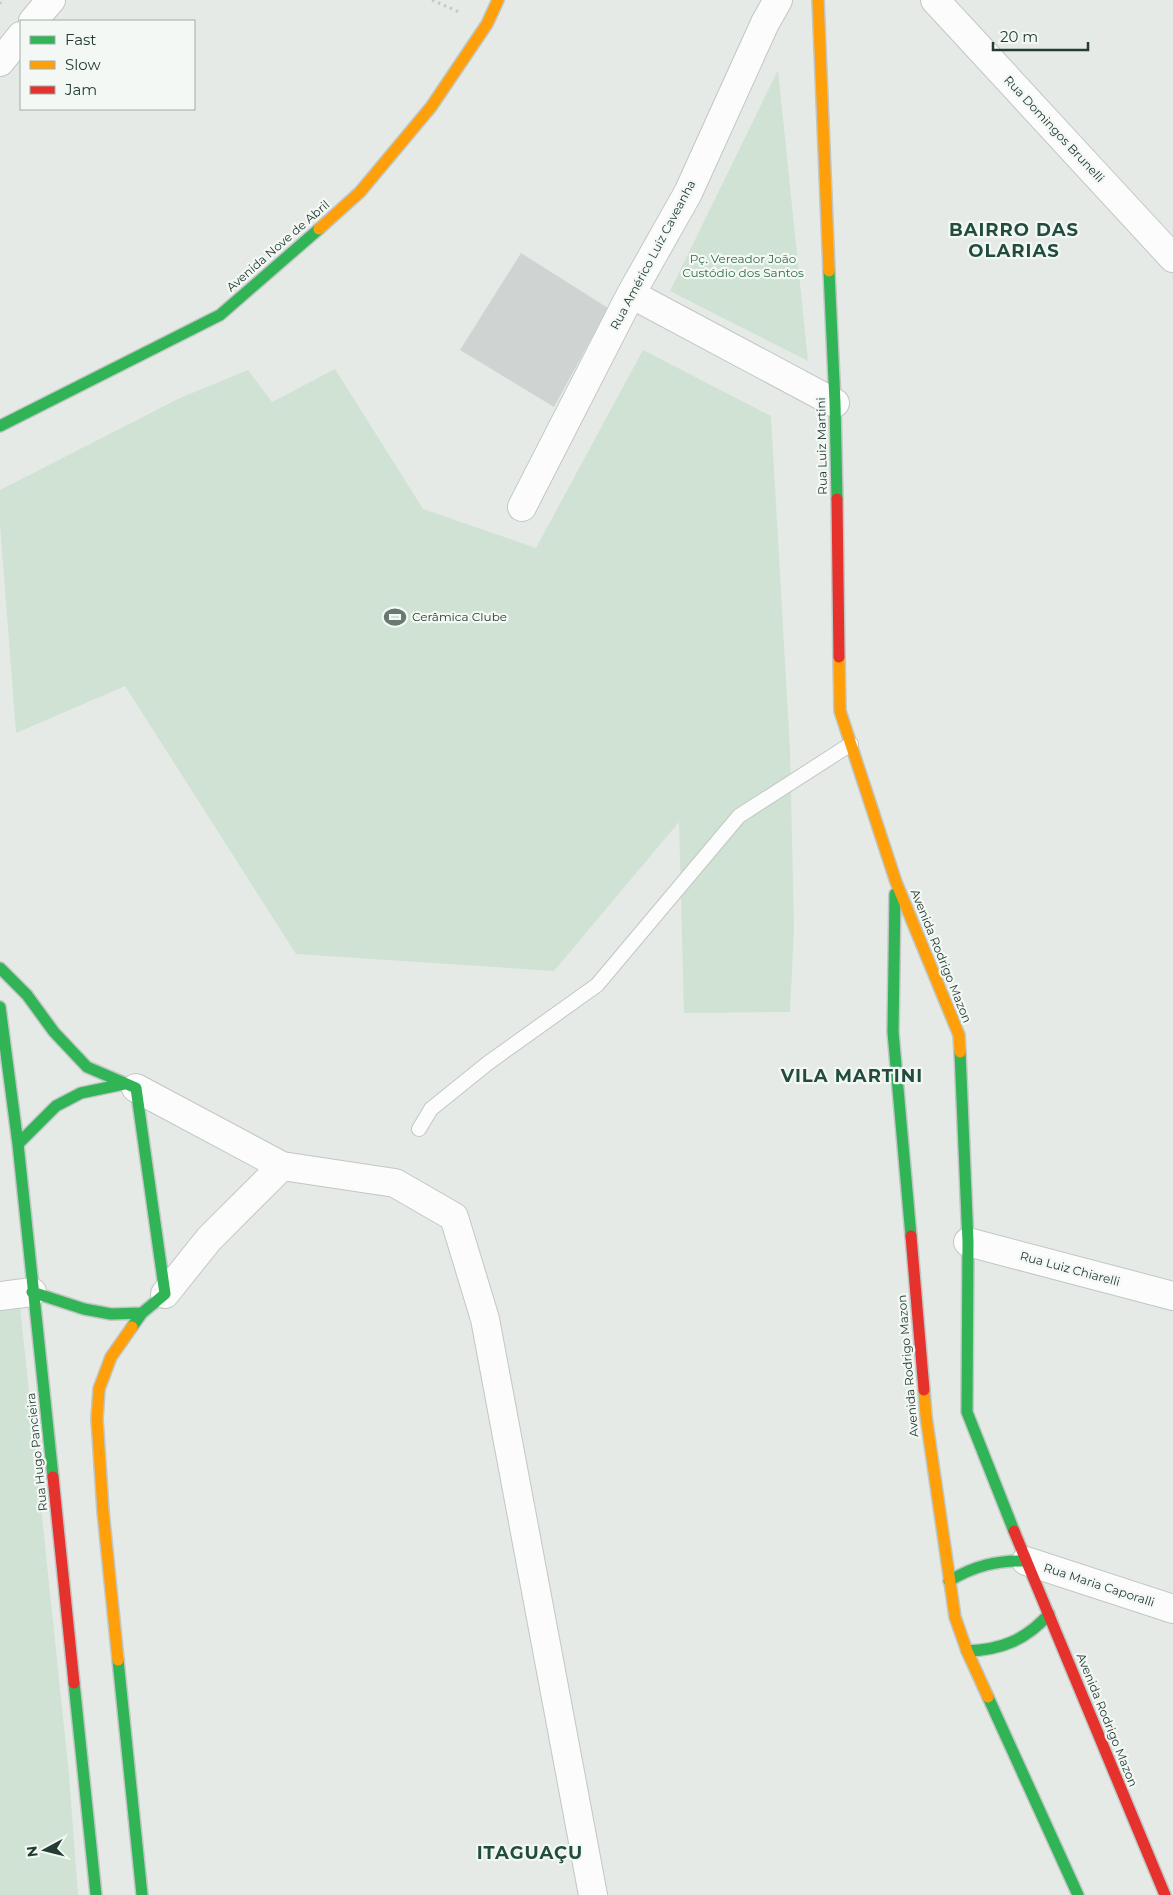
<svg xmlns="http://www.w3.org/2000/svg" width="1173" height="1895" viewBox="0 0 1173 1895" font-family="Montserrat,sans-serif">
<rect width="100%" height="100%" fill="#e5eae7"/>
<path fill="#cfe2d3" d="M 778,70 L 808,361 L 670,291 Z
M 643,350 L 771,416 L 790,751 L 794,929 L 790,1012 L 684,1013 L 679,822 L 554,971 L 296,954 L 125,686 L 16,733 L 0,525 L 0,490 L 180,398 L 248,370 L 272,402 L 335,369 L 423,509 L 536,548 Z
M 20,1306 L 69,1775 L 78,1895 L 0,1895 L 0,1309 Z"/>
<path fill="#cfd3d1" d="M 521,253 L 608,308 L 554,407 L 460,350 Z"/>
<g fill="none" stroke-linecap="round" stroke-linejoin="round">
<g stroke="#c2c7c4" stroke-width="16">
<path id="lane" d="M 419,1129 L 431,1109 L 488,1063 L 597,985 L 739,816 L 851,744"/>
</g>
<g stroke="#c2c7c4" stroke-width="30">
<path id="street" d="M 935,0 L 1173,258
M 33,21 L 51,0
M 0,62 L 21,36
M 631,294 L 835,403
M 522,507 L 631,294 L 688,193 L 765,23 L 778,0
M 136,1088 L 282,1166 L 395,1183 L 454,1217 L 485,1319 L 593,1895
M 968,1242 L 1173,1296
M 165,1294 L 209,1239 L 282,1166
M 0,1296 L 32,1292
M 1026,1561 L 1173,1609"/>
</g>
<g stroke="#c0c7c4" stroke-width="14">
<path id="fast" d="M 829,271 L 835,403 L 837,499
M 0,426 L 220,315 L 319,229
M 895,894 L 893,1032 L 911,1236
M 0,968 L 27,995 L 54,1032 L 87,1067 L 136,1088 L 165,1294 L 142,1313 L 132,1327
M 0,1007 L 18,1144 L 53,1477
M 960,1052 L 968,1242 L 967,1412 L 1014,1531
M 18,1144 L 56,1106 L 81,1093 L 124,1084
M 32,1292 L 84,1309 L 111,1314 L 142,1313
M 949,1581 C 974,1566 997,1560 1026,1561
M 967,1651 C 1001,1650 1026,1640 1049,1614
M 118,1660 L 142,1895
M 74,1683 L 96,1895
M 988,1697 L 1078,1895"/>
</g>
<g stroke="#c0c7c4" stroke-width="14">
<path id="slow" d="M 818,0 L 829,271
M 319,229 L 360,192 L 431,107 L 487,24 L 498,0
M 839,657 L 840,711 L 896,882 L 959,1035 L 960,1052
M 924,1390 L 926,1416 L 955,1617 L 967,1651 L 988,1697
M 118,1660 L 103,1511 L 97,1419 L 99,1389 L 111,1357 L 132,1327"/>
</g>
<g stroke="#c0c7c4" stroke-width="14">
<path id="jam" d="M 837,499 L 839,657
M 911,1236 L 924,1390
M 53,1477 L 74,1683
M 1014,1531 L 1165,1895"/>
</g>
<path stroke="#c2cac5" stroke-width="3" stroke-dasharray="2.5 4" stroke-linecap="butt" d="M 432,0 L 459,12
M 0,4 L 1,0"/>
<use href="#lane" stroke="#fbfcfb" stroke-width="14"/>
<use href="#street" stroke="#fbfcfb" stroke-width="28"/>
<use href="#fast" stroke="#30b455" stroke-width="11"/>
<use href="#slow" stroke="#ff9f0a" stroke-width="11"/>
<use href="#jam" stroke="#e5322d" stroke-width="11"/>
</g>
<defs>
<g id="stadium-bare" transform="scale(1.725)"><path d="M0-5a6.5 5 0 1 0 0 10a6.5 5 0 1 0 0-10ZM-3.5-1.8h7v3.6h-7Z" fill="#687972" stroke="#f3f8f5" stroke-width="2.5" paint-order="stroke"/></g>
</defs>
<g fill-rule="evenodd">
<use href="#stadium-bare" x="395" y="617"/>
</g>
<g text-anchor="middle" stroke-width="4.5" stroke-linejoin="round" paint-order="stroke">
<g font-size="12" fill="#243c33" stroke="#f3f8f5">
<text transform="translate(1054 129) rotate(47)" y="4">Rua Domingos Brunelli</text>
<text transform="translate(278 246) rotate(-41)" y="4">Avenida Nove de Abril</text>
<text transform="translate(653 255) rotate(-62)" y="4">Rua Américo Luiz Caveanha</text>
<text transform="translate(822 446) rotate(-91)" y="4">Rua Luiz Martini</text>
<text transform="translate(941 956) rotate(68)" y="4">Avenida Rodrigo Mazon</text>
<text transform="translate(1070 1269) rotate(15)" y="4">Rua Luiz Chiarelli</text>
<text transform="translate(908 1366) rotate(-95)" y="4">Avenida Rodrigo Mazon</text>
<text transform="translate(37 1452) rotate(-96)" y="4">Rua Hugo Pancieira</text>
<text transform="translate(1099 1585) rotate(18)" y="4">Rua Maria Caporalli</text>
<text transform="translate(1107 1720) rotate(68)" y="4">Avenida Rodrigo Mazon</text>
</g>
<g font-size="12" fill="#316f44" stroke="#f3f8f5">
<text x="743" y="263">Pç. Vereador João<tspan x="743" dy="14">Custódio dos Santos</tspan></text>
</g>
<g font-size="12" fill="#243c33" stroke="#f3f8f5" text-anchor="start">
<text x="412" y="621">Cerâmica Clube</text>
</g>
<g font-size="18" font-weight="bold" letter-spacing="1" fill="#214c3e" stroke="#f3f8f5">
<text x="1014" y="236">BAIRRO DAS<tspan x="1014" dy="21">OLARIAS</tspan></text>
<text x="852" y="1082">VILA MARTINI</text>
<text x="530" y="1859">ITAGUAÇU</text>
</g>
</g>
<rect x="20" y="20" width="175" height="90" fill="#f3f8f5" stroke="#a0ada7"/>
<rect x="30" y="36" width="25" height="8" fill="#30b455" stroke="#a0ada7"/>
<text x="65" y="45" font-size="15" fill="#243c33">Fast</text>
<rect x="30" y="61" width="25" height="8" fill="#ff9f0a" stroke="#a0ada7"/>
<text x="65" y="70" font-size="15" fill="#243c33">Slow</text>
<rect x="30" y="86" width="25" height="8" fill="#e5322d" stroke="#a0ada7"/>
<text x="65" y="95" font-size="15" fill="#243c33">Jam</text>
<g transform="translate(45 1850) rotate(263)" stroke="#f3f8f5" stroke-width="4" paint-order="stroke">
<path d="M0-4L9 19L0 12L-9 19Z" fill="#243c33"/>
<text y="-8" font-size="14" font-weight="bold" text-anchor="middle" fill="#243c33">N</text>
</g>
<path d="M993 42v8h95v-8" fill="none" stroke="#243c33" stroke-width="2.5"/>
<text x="1000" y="42" font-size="15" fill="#243c33" stroke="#f3f8f5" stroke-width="4" paint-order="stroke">20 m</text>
</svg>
